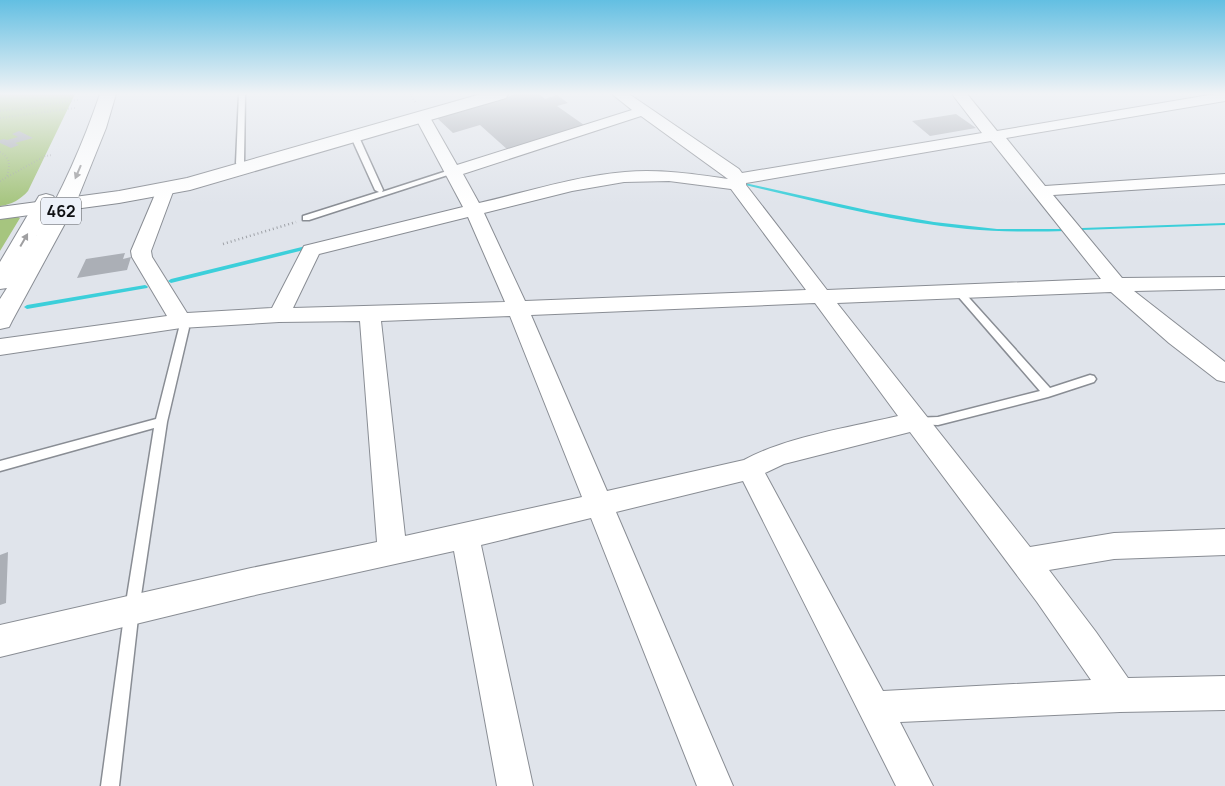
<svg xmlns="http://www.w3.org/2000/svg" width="1225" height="786" viewBox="0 0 1225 786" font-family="Manrope,sans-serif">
<rect width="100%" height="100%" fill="#e0e4eb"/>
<path fill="#a6c57f" d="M 0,94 L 75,94 L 28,191 C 21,199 11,205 0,206 Z
M 14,215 L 20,218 L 0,251 L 0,217 Z"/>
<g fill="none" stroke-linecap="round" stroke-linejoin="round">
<path fill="#3ccfda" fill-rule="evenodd" d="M 745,183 L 871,211 L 934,222 L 997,229 L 1066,229 L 1068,230 L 1066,231 C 1033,232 1000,232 967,229 C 892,222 818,202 745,185 Z
M 1225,223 L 1225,225 L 1082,230 L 1080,229 L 1082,228 Z
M 310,245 L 312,246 L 312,248 L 171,283 L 168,281 L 171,279 Z
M 145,285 L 147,286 L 148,287 L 147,288 L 27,309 L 24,307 L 27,305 Z"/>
</g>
<path fill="#abafb6" d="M 517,94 L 539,94 L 545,99 L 557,95 L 568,103 L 557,106 L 584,125 L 508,150 L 480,125 L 453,133 L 437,118 Z
M 956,114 L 976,128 L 930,136 L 912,121 Z
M 19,131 L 33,138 L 15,143 L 19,145 L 11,148 L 0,143 L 0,140 L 4,139 L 7,140 L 18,137 L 12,134 Z
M 125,253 L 123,259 L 131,257 L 127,270 L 77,278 L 86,259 Z
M 8,552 L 6,603 L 0,605 L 0,555 Z"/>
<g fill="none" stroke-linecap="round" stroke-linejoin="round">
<g stroke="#898d94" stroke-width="3">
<path id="service" d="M 239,94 L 245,94 L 244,163 L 247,170 L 243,172 L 240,172 L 236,163 Z
M 352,135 L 359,137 L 383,190 L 382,192 L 450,170 L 457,172 L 309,220 L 303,220 L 303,216 L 379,192 L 375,190 L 351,137 Z
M 959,289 L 962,290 L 1050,388 L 1090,375 L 1094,376 L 1096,379 L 1094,382 L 1048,397 L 938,425 L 913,424 L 911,421 L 913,418 L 938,417 L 1040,391 L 956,294 L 954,292 L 956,290 Z
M 181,318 L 185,319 L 189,328 L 167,422 L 139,609 L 119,786 L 101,786 L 125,609 L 154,428 L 0,471 L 0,461 L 156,419 L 179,328 L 176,321 Z"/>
</g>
<g stroke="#898d94" stroke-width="2">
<path id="minor" d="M 612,94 L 629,94 L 739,169 L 742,173 L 982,133 L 952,94 L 967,94 L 997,131 L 1215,94 L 1225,94 L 1225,101 L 1006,138 L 1045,186 L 1225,174 L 1225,184 L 1053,195 L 1122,278 L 1225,277 L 1225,289 L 1134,291 L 1225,362 L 1225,382 L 1217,380 L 1169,343 L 1111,292 L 837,303 L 1030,547 L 1114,533 L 1225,529 L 1225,555 L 1114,559 L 1049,570 L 1096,632 L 1128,678 L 1225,676 L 1225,710 L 1120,712 L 900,722 L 933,786 L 896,786 L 743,481 L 616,512 L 733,786 L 697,786 L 591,518 L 481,545 L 533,786 L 497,786 L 454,551 L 251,596 L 0,657 L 0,625 L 251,568 L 377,542 L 360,321 L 279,322 L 181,328 L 0,355 L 0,339 L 167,316 L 132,257 L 131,251 L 159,185 L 165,184 L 171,185 L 174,189 L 151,251 L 152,257 L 187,313 L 272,308 L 304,246 L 463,207 L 415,117 L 418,114 L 428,114 L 457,165 L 632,110 ZM 641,116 L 728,179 C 694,174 660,169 625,172 C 576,176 527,192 479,203 L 463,174 ZM 991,141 L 1101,279 L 827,290 L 746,185 L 746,183 ZM 669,181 L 731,189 L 806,290 L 525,301 L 484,213 L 572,191 L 624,182 ZM 468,217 L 505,302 L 293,308 L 319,254 ZM 815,303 L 898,416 C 851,427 786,437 744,460 L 607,491 L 531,315 ZM 510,316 L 582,497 L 405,536 L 381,321 ZM 910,432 L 1037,602 L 1091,680 L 883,691 L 765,473 L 784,464 Z"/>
</g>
<g stroke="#898d94" stroke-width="2">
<path id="tertiary" d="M 481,94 L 508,94 L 506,98 L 190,190 L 119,203 L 0,219 L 0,207 L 119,191 L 187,178 Z"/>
</g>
<g stroke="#898d94" stroke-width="2">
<path id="trunk" d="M 100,94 L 116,94 L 106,128 L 75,205 L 12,321 L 9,327 L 0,329 L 0,299 L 7,288 L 0,289 L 0,262 L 39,196 L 46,194 L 53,196 L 56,200 L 36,236 C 62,191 83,144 100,94 Z"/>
</g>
<path stroke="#9ea1a7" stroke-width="2" stroke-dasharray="0.5 2.5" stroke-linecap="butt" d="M 410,94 L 416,103
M 0,111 L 78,100
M 0,118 L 75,108
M 0,152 C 11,158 10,165 7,176
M 0,181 L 45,156 L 53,155"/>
<path stroke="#9ea1a7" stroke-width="2.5" stroke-dasharray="1 3" stroke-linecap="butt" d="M 223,244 L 296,222"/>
<use href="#service" fill="#fff" fill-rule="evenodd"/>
<use href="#minor" fill="#fff" fill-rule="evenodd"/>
<use href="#tertiary" fill="#fff" fill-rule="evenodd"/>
<use href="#trunk" fill="#fff" fill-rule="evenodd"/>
</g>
<defs><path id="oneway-solid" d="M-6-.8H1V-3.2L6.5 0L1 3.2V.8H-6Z" transform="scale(1.25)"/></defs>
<g fill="#9f9fa1">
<use href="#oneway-solid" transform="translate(78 172) rotate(113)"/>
<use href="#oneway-solid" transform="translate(24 240) rotate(-60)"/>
</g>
<linearGradient id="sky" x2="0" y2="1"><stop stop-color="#63bfe2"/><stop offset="0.46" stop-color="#f1f3f6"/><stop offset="1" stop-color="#f1f3f6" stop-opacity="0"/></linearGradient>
<rect width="1225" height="204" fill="url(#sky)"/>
<g text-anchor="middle" stroke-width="4" stroke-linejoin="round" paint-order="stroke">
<rect fill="#edf1f9" stroke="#525458" stroke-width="1" x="41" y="197.5" width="40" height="27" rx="4"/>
<g font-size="16" font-weight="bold" fill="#0f1013">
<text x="61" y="217">462</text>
</g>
</g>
</svg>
